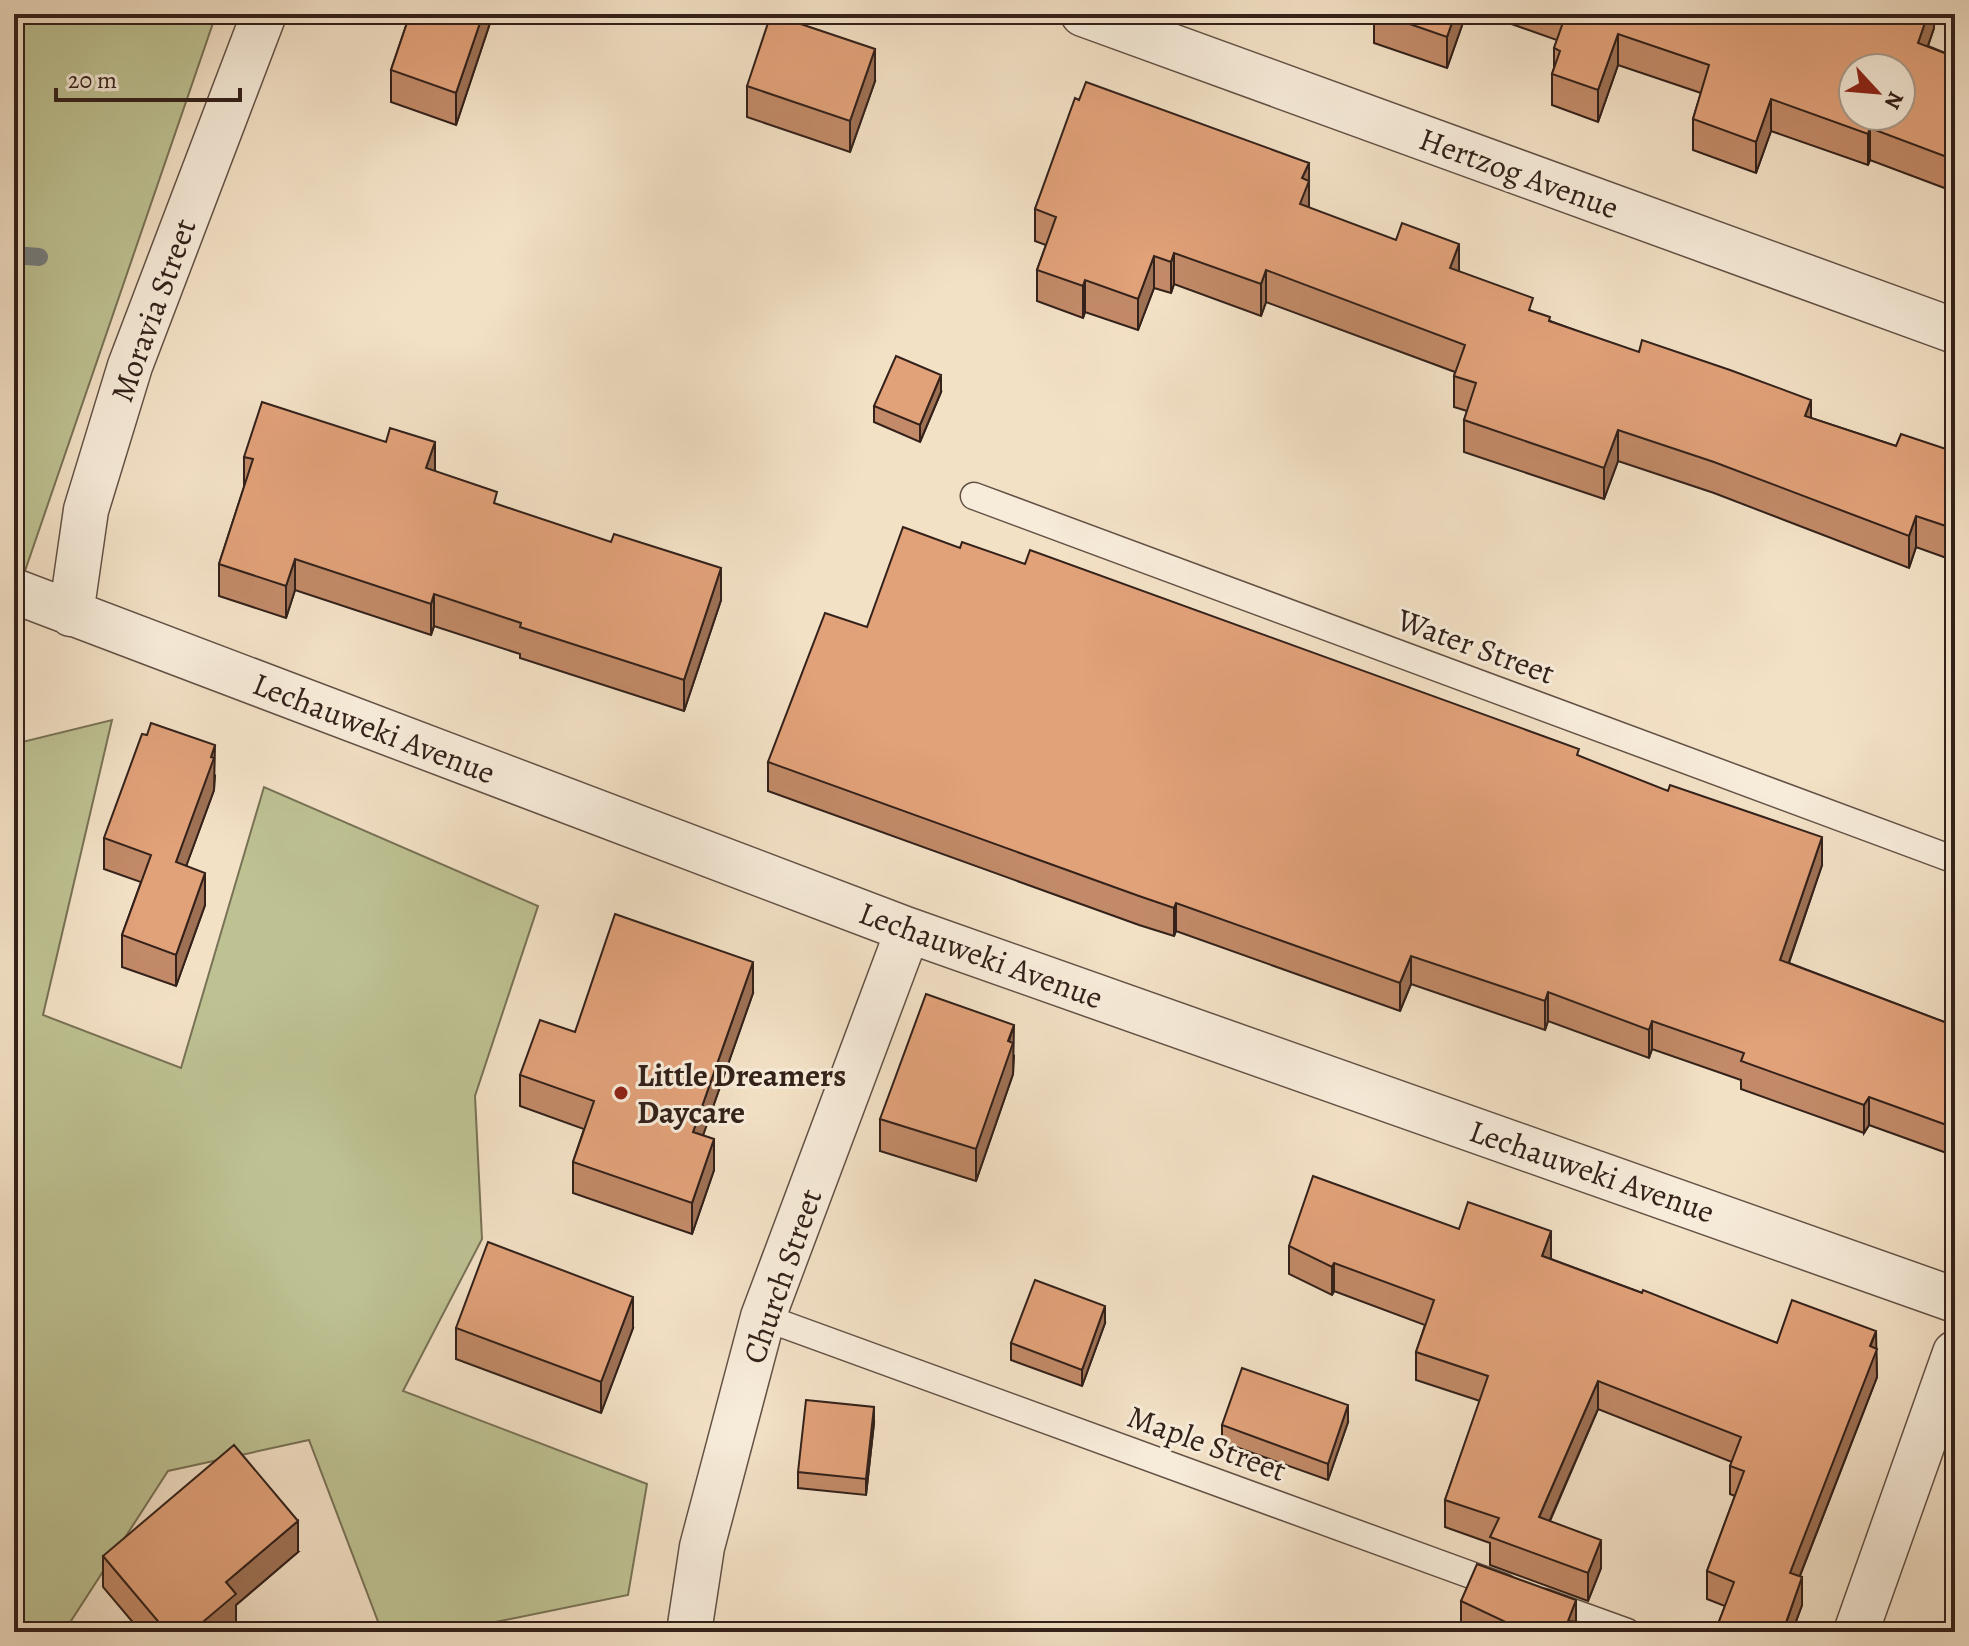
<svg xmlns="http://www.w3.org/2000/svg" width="1969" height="1646" viewBox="0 0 1969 1646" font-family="Alegreya,serif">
<rect width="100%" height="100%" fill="#f3e1c6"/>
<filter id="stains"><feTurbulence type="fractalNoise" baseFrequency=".0025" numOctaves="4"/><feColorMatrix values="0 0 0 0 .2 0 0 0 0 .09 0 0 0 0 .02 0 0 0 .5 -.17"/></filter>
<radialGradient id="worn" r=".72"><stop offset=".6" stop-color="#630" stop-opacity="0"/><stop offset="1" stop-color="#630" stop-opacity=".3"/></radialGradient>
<path fill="#bec293" stroke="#787256" stroke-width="2" d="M 14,14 L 189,14 L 213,23 L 14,603 Z
M 112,720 L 43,1015 L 181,1068 L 264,787 L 538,906 L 475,1096 L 482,1239 L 403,1391 L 647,1484 L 628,1595 L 461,1629 L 460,1632 L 382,1632 L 309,1440 L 168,1471 L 71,1621 L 81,1632 L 14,1632 L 14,744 Z"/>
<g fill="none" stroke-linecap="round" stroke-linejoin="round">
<path stroke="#767d7e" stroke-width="18" d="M 14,255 L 39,257"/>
<g stroke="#635145" stroke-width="29">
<path id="lane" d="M 974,496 L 1955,860
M 763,1317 L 1504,1587
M 1544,1602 L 1627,1632"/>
</g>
<g stroke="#635145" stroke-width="47">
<path id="street" d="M 1083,14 L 1955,331
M 14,591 L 908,930 L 1955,1300
M 71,614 L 86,510 L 130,366 L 264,14
M 689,1632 L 702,1547 L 763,1317 L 908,930
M 1856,1632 L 1955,1353"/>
</g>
<use href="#lane" stroke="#f7ecda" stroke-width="26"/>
<use href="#street" stroke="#f7ecda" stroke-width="44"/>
</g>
<path fill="#c28a68" stroke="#33211a" stroke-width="2" d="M 410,14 L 493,14 L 456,125 L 391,102 L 391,70 Z
M 1374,14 L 1466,14 L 1447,68 L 1374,43 Z
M 1483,14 L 1934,14 L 1934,28 L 1928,46 L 1955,57 L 1955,192 L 1870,160 L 1868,165 L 1771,131 L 1756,173 L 1693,150 L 1693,119 L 1701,93 L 1618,65 L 1598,122 L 1552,105 L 1552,74 L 1554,68 L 1554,48 L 1557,40 Z
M 875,81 L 850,152 L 747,117 L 747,86 Z
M 1079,100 L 1309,163 L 1309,208 L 1459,272 L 1550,321 L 1811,418 L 1896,446 L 1955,452 L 1955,561 L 1916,547 L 1909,568 L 1714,493 L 1618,461 L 1604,499 L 1464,452 L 1464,420 L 1467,411 L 1454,407 L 1454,376 L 1455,372 L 1266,302 L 1261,316 L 1174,284 L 1171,293 L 1154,288 L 1138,330 L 1085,312 L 1083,318 L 1037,301 L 1037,270 L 1046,245 L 1035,241 L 1035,209 Z
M 941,392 L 920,442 L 874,422 L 874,406 Z
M 244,457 L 435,471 L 497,505 L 721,600 L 684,711 L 520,658 L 520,654 L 434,626 L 431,635 L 295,590 L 286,618 L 219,596 L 219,564 L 244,487 Z
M 960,548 L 1579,756 L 1822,865 L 1789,963 L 1955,1026 L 1955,1156 L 1869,1125 L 1864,1133 L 1741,1089 L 1741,1080 L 1652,1049 L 1649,1058 L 1548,1021 L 1545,1030 L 1411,984 L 1400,1011 L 1176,931 L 1174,936 L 1139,925 L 768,791 L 768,762 L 867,627 Z
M 215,776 L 214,790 L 186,866 L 205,905 L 176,986 L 122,967 L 122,935 L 141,882 L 104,869 L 104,838 Z
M 753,993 L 703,1135 L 714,1170 L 692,1234 L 573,1193 L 573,1162 L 584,1129 L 520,1106 L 520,1075 L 575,1032 Z
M 1014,1056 L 1013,1074 L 976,1181 L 880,1151 L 880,1119 Z
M 1459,1229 L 1551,1259 L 1777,1343 L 1876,1348 L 1877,1377 L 1800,1576 L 1802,1605 L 1792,1632 L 1715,1632 L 1725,1606 L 1707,1599 L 1707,1571 L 1735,1496 L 1730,1494 L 1730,1466 L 1732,1462 L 1598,1409 L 1550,1521 L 1601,1568 L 1588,1601 L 1490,1565 L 1490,1543 L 1445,1527 L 1445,1500 L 1480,1401 L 1416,1380 L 1416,1352 L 1425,1325 L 1334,1291 L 1332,1295 L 1289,1274 L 1289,1246 Z
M 1105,1323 L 1082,1386 L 1011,1360 L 1011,1343 Z
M 456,1328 L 633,1328 L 601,1413 L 456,1359 Z
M 1348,1422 L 1328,1480 L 1222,1442 L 1222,1425 Z
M 874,1423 L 866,1495 L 798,1488 L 798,1472 Z
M 298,1552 L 236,1605 L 236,1625 L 228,1632 L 141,1632 L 103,1587 L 103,1556 Z
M 1461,1601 L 1576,1622 L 1590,1632 L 1461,1632 Z"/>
<path fill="#9e7155" stroke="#33211a" stroke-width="2" d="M 483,14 L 493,14 L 456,125 L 456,93 Z
M 1455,14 L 1466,14 L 1447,68 L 1447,37 Z
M 1928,14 L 1934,14 L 1934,28 L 1918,74 L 1918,43 Z
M 1618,34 L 1618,65 L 1598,122 L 1598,90 Z
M 875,49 L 875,81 L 850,152 L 850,121 Z
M 1771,99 L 1771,131 L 1756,173 L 1756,142 Z
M 1870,128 L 1870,160 L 1868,165 L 1868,134 Z
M 1309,163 L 1309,212 L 1300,204 L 1302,178 Z
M 1459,244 L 1459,276 L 1450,268 Z
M 1174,253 L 1174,284 L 1171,293 L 1171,262 Z
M 1154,256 L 1154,288 L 1138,330 L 1138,299 Z
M 1266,270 L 1266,302 L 1261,316 L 1261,284 Z
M 1085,280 L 1085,312 L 1083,318 L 1083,286 Z
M 941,375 L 941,392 L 920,442 L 920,425 Z
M 1811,400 L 1811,432 L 1805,416 Z
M 1618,430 L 1618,461 L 1604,499 L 1604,468 Z
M 435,442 L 435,474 L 426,468 Z
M 1916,516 L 1916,547 L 1909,568 L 1909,536 Z
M 295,559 L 295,590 L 286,618 L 286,586 Z
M 721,568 L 721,600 L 684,711 L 684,680 Z
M 434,594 L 434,626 L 431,635 L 431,604 Z
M 215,745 L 214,790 L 176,894 L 176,862 Z
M 1822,837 L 1822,865 L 1780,988 L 1780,960 Z
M 205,873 L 205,905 L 176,986 L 176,955 Z
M 1176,903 L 1176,931 L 1174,936 L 1174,908 Z
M 1411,956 L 1411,984 L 1400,1011 L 1400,983 Z
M 753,962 L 753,993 L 693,1164 L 693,1132 Z
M 1548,992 L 1548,1021 L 1545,1030 L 1545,1001 Z
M 1652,1021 L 1652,1049 L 1649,1058 L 1649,1030 Z
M 1014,1025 L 1013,1074 L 976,1181 L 976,1149 Z
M 1869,1097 L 1869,1125 L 1864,1133 L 1864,1105 Z
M 714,1139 L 714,1170 L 692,1234 L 692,1203 Z
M 1551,1231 L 1551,1259 L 1542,1256 Z
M 1334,1263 L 1334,1291 L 1332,1295 L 1332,1267 Z
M 633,1297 L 633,1328 L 601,1413 L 601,1382 Z
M 1105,1306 L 1105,1323 L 1082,1386 L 1082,1370 Z
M 1876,1331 L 1877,1377 L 1790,1601 L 1790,1573 Z
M 1598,1381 L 1598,1409 L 1539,1545 L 1539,1517 Z
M 1348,1405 L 1348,1422 L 1328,1480 L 1328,1464 Z
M 874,1407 L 874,1423 L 866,1495 L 866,1479 Z
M 298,1521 L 298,1552 L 236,1605 L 236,1625 L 228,1632 L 191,1632 L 226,1582 Z
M 1601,1540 L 1601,1568 L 1588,1601 L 1588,1573 Z
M 1802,1577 L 1802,1605 L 1792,1632 L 1783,1632 Z
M 1576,1600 L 1576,1630 L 1568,1621 Z"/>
<path fill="#e1a179" stroke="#33211a" stroke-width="2" fill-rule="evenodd" d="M 410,14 L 483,14 L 456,93 L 391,70 Z
M 771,14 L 875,49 L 850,121 L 747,86 Z
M 1381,14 L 1455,14 L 1447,37 Z
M 1566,14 L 1928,14 L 1918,43 L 1955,57 L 1955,160 L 1870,128 L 1868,134 L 1771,99 L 1756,142 L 1693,119 L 1709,65 L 1618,34 L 1598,90 L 1552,74 L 1560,51 L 1554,48 ZM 1853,68 L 1901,68 L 1901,116 L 1853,116 Z
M 1086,82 L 1309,163 L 1302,178 L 1309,181 L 1300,204 L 1396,240 L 1402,223 L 1459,244 L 1450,268 L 1533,298 L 1529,310 L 1550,317 L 1549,321 L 1639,352 L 1642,340 L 1730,370 L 1811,400 L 1805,416 L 1896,446 L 1901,434 L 1955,452 L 1955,529 L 1916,516 L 1909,536 L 1714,462 L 1618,430 L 1604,468 L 1464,420 L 1476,383 L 1454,376 L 1465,345 L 1266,270 L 1261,284 L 1174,253 L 1171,262 L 1154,256 L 1138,299 L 1085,280 L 1083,286 L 1037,270 L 1056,217 L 1035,209 L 1075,98 L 1079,100 Z
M 896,356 L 941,375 L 920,425 L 874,406 Z
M 262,402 L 386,442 L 390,428 L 435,442 L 426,468 L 497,492 L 494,503 L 611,542 L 614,534 L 721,568 L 684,680 L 520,627 L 521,623 L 434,594 L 431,604 L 295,559 L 286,586 L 219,564 L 253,459 L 244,457 Z
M 903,527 L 960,548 L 962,542 L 1025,564 L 1030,550 L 1579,749 L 1577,755 L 1668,791 L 1670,785 L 1822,837 L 1780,960 L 1955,1026 L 1955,1128 L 1869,1097 L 1864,1105 L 1741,1061 L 1744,1053 L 1652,1021 L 1649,1030 L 1548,992 L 1545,1001 L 1411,956 L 1400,983 L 1176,903 L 1174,908 L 1139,896 L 768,762 L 825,613 L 867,627 Z
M 151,723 L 215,745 L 211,757 L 214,758 L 176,862 L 205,873 L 176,955 L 122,935 L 151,855 L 104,838 L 142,734 L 147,735 Z
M 615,914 L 753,962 L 693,1132 L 714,1139 L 692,1203 L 573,1162 L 594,1101 L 520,1075 L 540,1020 L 575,1032 Z
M 926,994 L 1014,1025 L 1008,1041 L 1013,1043 L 976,1149 L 880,1119 Z
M 1313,1176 L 1459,1229 L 1468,1202 L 1551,1231 L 1542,1256 L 1642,1293 L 1643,1290 L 1777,1343 L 1792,1300 L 1876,1331 L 1870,1346 L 1877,1349 L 1790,1573 L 1802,1577 L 1783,1631 L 1766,1624 L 1766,1632 L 1715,1632 L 1734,1582 L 1707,1571 L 1744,1471 L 1730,1466 L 1741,1437 L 1598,1381 L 1539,1517 L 1601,1540 L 1588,1573 L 1490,1537 L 1499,1518 L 1445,1500 L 1488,1376 L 1416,1352 L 1434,1300 L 1334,1263 L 1332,1267 L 1289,1246 Z
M 488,1242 L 633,1297 L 601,1382 L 456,1328 Z
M 1035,1280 L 1105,1306 L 1082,1370 L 1011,1343 Z
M 1242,1368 L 1348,1405 L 1328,1464 L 1222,1425 Z
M 806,1400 L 874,1407 L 866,1479 L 798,1472 Z
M 234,1445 L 298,1521 L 226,1582 L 236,1594 L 191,1632 L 167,1632 L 103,1556 Z
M 1477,1564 L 1576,1600 L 1568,1621 L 1590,1623 L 1590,1632 L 1527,1632 L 1461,1601 Z"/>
<circle fill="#8f2418" stroke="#f7ecda" stroke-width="3" cx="621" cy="1093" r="8"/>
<g text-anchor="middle" stroke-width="6" stroke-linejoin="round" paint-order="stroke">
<g font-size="32" fill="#33211a" stroke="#f7ecda">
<text transform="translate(1519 173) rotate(20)" y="11">Hertzog Avenue</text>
<text transform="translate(153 310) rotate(-70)" y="11">Moravia Street</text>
<text transform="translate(1476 646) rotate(20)" y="11">Water Street</text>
<text transform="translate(374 728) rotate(21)" y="11">Lechauweki Avenue</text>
<text transform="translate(981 955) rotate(20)" y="11">Lechauweki Avenue</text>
<text transform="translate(1592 1171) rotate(19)" y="11">Lechauweki Avenue</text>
<text transform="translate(782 1276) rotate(-71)" y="11">Church Street</text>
<text transform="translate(1207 1443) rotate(20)" y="11">Maple Street</text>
</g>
<g font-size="32" font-weight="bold" fill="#33211a" stroke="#f7ecda" text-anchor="start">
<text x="637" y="1086">Little Dreamers<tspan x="637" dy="37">Daycare</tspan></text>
</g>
</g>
<rect width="1969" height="1646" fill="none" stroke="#f3e1c6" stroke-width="48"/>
<rect x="16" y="16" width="1937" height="1614" fill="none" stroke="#33211a" stroke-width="4"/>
<rect x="24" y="24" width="1921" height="1598" fill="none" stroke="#33211a" stroke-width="2"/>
<g transform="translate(1877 92) rotate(116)"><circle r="38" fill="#f7ecda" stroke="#a99b8d" stroke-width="2"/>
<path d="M0-6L14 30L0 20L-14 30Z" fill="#8f2418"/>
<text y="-12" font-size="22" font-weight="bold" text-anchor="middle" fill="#33211a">N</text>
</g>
<path d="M56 88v12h184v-12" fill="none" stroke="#33211a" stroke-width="4"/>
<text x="68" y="88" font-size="24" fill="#33211a" stroke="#f7ecda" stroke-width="6" paint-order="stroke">20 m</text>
<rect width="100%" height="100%" filter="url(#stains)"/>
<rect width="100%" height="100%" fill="url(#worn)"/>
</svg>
